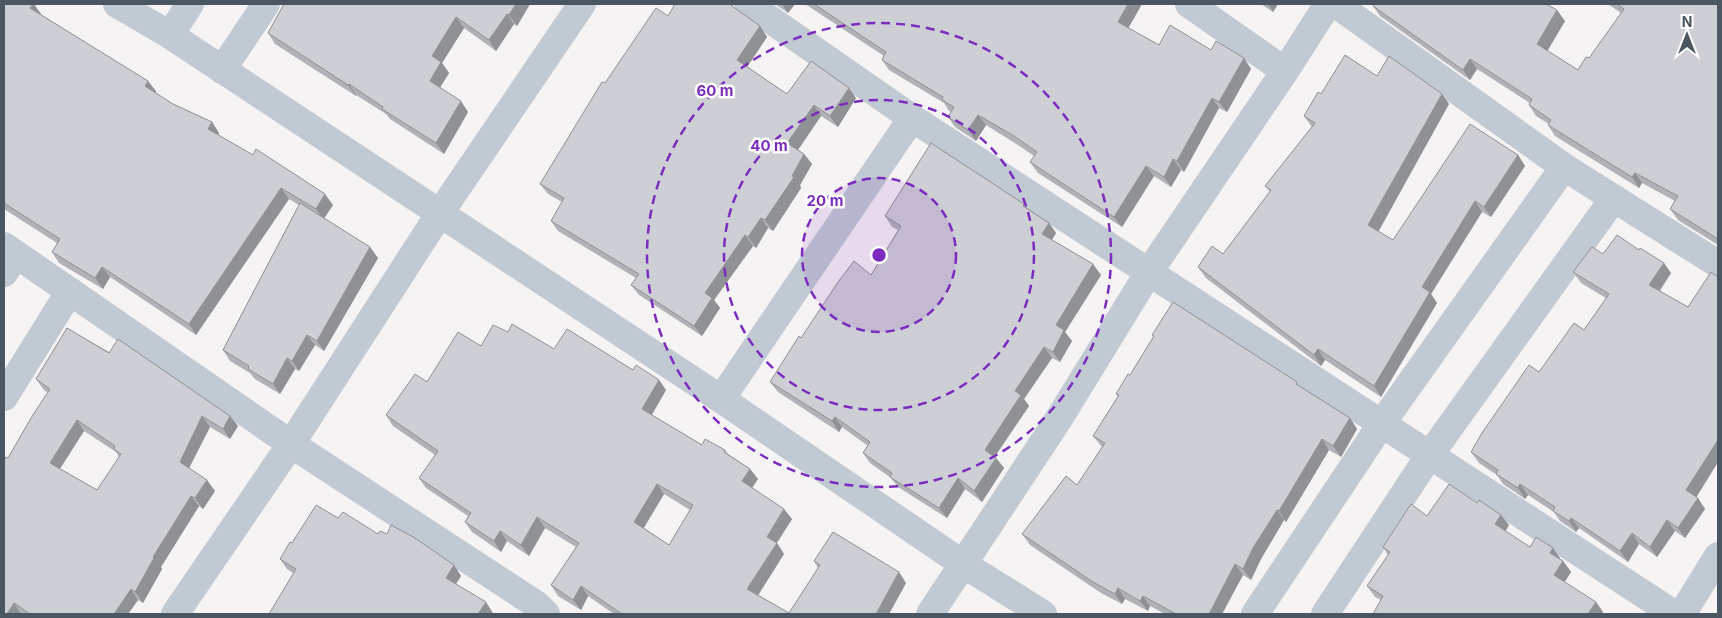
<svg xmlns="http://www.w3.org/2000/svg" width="1722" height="618" viewBox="0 0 1722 618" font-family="Inter,sans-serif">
<rect width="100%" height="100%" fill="#f5f3f3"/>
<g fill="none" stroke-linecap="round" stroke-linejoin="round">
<path stroke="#c1cad2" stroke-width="28" d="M 117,4 L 170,35 L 721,399 L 963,564 L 1043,614
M 748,4 L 912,118 L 1674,614
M 1189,4 L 1285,71
M 1336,4 L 1564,167 L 1718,264
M 170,35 L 190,4
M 222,70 L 266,4
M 4,246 L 291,444 L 537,605 L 546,614
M 4,273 L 16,254
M 4,397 L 70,291
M 721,399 L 912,118
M 175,614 L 291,444 L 440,213 L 582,4
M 930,614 L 1060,417 L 1149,272 L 1285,71 L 1328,4
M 1255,614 L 1382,423 L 1564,167
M 1325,614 L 1429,456 L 1614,198
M 1682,614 L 1718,556"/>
</g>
<path fill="#b0b2b7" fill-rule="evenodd" d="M 4,4 L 41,14 L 40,14 L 156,91 L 155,93 L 173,104 L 212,122 L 219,133 L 218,135 L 333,205 L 324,218 L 378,258 L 324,351 L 315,345 L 299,371 L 295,369 L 280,394 L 255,379 L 250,373 L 230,361 L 223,350 L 299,205 L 289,199 L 196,335 L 110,277 L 103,289 L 59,263 L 52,252 L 57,243 L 4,209 Z
M 284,4 L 530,4 L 517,26 L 514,24 L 496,51 L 464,28 L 442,63 L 449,73 L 440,87 L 468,112 L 444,154 L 390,119 L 386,114 L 356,95 L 356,96 L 275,44 L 268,33 Z
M 733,4 L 733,7 L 760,26 L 767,37 L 747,67 L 787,94 L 856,98 L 838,127 L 821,116 L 798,150 L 804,154 L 812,164 L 800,185 L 801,188 L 773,231 L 768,228 L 756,248 L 753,246 L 714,300 L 720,308 L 702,336 L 639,295 L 631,285 L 636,278 L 558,231 L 551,221 L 562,202 L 548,194 L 540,184 L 605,83 L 668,16 Z
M 775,4 L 795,4 L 788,13 Z
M 805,4 L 1142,4 L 1128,28 L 1159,45 L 1211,50 L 1244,58 L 1251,69 L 1227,112 L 1219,108 L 1184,172 L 1181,170 L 1171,187 L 1154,176 L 1122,227 L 1038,173 L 1030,162 L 1034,156 L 1021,147 L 986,125 L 976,141 L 955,127 L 948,117 L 951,112 L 949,111 L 944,103 L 889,70 L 882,60 L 884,56 Z
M 1261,4 L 1278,4 L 1273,12 Z
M 1608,4 L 1718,4 L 1718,245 L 1678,220 L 1670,209 L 1675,201 L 1642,183 L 1639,188 L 1555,136 L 1548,125 L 1549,124 L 1536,116 L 1529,105 L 1530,103 L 1477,69 L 1470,80 L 1380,16 L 1373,6 L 1565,21 L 1547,51 L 1578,70 L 1589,58 L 1621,13 Z
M 1377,76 L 1442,94 L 1449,104 L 1378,231 L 1393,240 L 1518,155 L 1525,166 L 1491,217 L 1482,212 L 1431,294 L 1437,303 L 1381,397 L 1325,360 L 1321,366 L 1206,278 L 1198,267 L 1223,254 L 1270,192 L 1265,186 L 1312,127 L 1304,116 L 1321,94 Z
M 1024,204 L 1027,208 L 1049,223 L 1056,233 L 1052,240 L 1101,275 L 1065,332 L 1072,341 L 1060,362 L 1052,358 L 1024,399 L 1029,406 L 995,457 L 996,458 L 1004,468 L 982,502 L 965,489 L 947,518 L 898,487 L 891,478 L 870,463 L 863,453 L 868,446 L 842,427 L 839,432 L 778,392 L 770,382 L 801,338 L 871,275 L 898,230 L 892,227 L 885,216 Z
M 1603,254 L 1671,273 L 1660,291 L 1688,307 L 1718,277 L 1718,462 L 1696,497 L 1705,509 L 1685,538 L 1675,531 L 1657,557 L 1639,544 L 1628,562 L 1579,528 L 1576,532 L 1560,521 L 1554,512 L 1528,495 L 1525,499 L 1503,484 L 1497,475 L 1479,463 L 1471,452 L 1539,372 L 1584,330 L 1606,298 L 1581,283 L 1573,272 Z
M 67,328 L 238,426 L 230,439 L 210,427 L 189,468 L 215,491 L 203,509 L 199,506 L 161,567 L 162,569 L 143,603 L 138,600 L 128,614 L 4,614 L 8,458 L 48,393 L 44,390 L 36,379 ZM 84,431 L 116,452 L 119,457 L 97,490 L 60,469 Z
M 508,332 L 554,349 L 633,370 L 659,380 L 666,390 L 652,415 L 702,445 L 725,450 L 728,454 L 750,469 L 758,479 L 752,488 L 792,519 L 777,543 L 784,554 L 758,595 L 789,613 L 818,568 L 814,561 L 906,583 L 889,614 L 614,614 L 588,596 L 581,610 L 558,596 L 551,585 L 576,547 L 545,528 L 529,556 L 507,541 L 501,552 L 472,532 L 465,522 L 468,516 L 426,488 L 419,478 L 435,455 L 393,426 L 386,415 L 427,382 L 481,346 ZM 664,494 L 690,510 L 669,545 L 644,528 Z
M 1152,335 L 1302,388 L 1350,418 L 1357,429 L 1341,457 L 1329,450 L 1286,522 L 1284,520 L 1261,559 L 1251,580 L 1243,575 L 1222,614 L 1165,614 L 1150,606 L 1148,611 L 1125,599 L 1122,604 L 1101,593 L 1030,545 L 1022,534 L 1077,485 L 1102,447 L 1093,436 L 1118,396 L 1116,394 L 1130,375 L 1153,337 Z
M 1477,503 L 1509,525 L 1505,531 L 1530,547 L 1553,548 L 1560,559 L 1563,561 L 1571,572 L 1564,582 L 1596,602 L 1603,612 L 1381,600 L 1375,597 L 1367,586 L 1388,555 L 1383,547 L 1427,516 Z
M 338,518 L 454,565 L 461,576 L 456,584 L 493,613 L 293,573 L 287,569 L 280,559 L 292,543 Z"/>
<path fill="#909195" d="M 33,4 L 34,4 L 41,14 L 37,19 L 30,8 Z
M 516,4 L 530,4 L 517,26 L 509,15 Z
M 782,4 L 795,4 L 788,13 Z
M 1128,4 L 1142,4 L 1126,32 L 1118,22 Z
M 1268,4 L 1278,4 L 1273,12 Z
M 1557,10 L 1565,21 L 1545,55 L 1537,44 Z
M 507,14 L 514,24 L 496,51 L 489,40 Z
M 456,17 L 464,28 L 442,63 L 449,73 L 438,91 L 430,81 L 432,56 Z
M 760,26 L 767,37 L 745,70 L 737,60 Z
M 1244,58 L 1251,69 L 1227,112 L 1219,102 Z
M 1470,59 L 1477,69 L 1470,80 L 1463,70 Z
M 148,81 L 156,91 L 153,97 L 145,86 Z
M 349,84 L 356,95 L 356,96 L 348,85 Z
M 849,88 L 856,98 L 838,127 L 830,116 Z
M 1442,94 L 1449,104 L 1376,236 L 1368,225 Z
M 1212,98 L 1219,108 L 1184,172 L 1177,161 Z
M 461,101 L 468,112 L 444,154 L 436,143 Z
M 814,105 L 821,116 L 795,154 L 787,143 Z
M 978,115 L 986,125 L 976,141 L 968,130 Z
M 212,122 L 219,133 L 216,139 L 208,129 Z
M 804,154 L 812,164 L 800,185 L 801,188 L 773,231 L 765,220 Z
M 1518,155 L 1525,166 L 1491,217 L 1484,207 Z
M 1173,159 L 1181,170 L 1171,187 L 1164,177 Z
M 1146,166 L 1154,176 L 1122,227 L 1114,217 Z
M 1635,173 L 1642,183 L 1639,188 L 1632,177 Z
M 281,188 L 289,199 L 196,335 L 189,324 Z
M 325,194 L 333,205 L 323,220 L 316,209 Z
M 1475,201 L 1482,212 L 1431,294 L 1437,303 L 1381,397 L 1374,386 L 1422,287 Z
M 761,218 L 768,228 L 756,248 L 748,237 Z
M 1049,223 L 1056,233 L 1049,244 L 1042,234 Z
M 745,235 L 753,246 L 714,300 L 720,308 L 702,336 L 694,326 L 705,293 Z
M 370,247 L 378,258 L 324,351 L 317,341 Z
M 1664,263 L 1671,273 L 1656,295 L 1649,285 Z
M 1093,264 L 1101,275 L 1065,332 L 1072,341 L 1060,362 L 1053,352 L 1056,325 Z
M 102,267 L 110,277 L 103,289 L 95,278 Z
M 307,335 L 315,345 L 299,371 L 292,361 Z
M 1044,347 L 1052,358 L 1024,399 L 1029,406 L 992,460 L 985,450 L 1015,391 Z
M 1318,349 L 1325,360 L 1321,366 L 1314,355 Z
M 287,358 L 295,369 L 280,394 L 273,384 Z
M 659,380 L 666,390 L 649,419 L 642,409 Z
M 202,416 L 210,427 L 187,472 L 180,462 Z
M 230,416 L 238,426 L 230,439 L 223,429 Z
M 835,417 L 842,427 L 839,432 L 832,421 Z
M 1350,418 L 1357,429 L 1341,457 L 1333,446 Z
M 77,420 L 84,431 L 57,473 L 50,463 Z
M 1322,439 L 1329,450 L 1286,522 L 1279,511 Z
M 1718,440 L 1718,462 L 1694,501 L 1686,490 Z
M 996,458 L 1004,468 L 982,502 L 974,491 Z
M 750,469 L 758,479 L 749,492 L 742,481 Z
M 958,478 L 965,489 L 947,518 L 939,508 Z
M 207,480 L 215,491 L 203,509 L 195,498 Z
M 657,484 L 664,494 L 641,532 L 634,522 Z
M 1520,484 L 1528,495 L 1525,499 L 1518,488 Z
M 191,496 L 199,506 L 161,567 L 162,569 L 143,603 L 135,592 L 153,557 Z
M 1698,498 L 1705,509 L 1685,538 L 1678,528 Z
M 784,509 L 792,519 L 774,547 L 767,537 Z
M 1277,510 L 1284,520 L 1261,559 L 1251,580 L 1243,569 L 1253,548 Z
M 1501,515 L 1509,525 L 1503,535 L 1495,524 Z
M 537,517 L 545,528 L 529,556 L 521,545 Z
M 1571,518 L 1579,528 L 1576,532 L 1569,521 Z
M 1667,520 L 1675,531 L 1657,557 L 1650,547 Z
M 500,531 L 507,541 L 501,552 L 494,541 Z
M 1632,533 L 1639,544 L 1628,562 L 1620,551 Z
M 777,543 L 784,554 L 755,600 L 747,589 Z
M 1553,548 L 1560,558 L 1557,563 L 1550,553 Z
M 1563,561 L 1571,572 L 1562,586 L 1554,575 Z
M 1235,564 L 1243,575 L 1222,614 L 1209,614 Z
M 454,565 L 461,576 L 453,588 L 446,578 Z
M 899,572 L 906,583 L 889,614 L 876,614 Z
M 581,586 L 588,596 L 581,610 L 573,600 Z
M 1118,588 L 1125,599 L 1122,604 L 1115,594 Z
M 131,589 L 138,600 L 128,614 L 114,614 Z
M 1143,596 L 1150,606 L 1148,611 L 1140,601 Z
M 486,602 L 493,613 L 492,614 L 478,614 Z
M 1596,602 L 1603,612 L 1602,614 L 1588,614 Z
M 14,603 L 21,614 L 7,614 Z"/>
<path fill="#cdcfd5" stroke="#909195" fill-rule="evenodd" d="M 4,4 L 33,4 L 30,8 L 148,81 L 145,86 L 173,104 L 212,122 L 208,129 L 253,155 L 256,149 L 325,194 L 316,209 L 281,188 L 189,324 L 102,267 L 95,278 L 52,252 L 60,239 L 4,203 Z
M 284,4 L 516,4 L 509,15 L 507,14 L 489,40 L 456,17 L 432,56 L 441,62 L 430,81 L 461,101 L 436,143 L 382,109 L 383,107 L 349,84 L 348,85 L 268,33 Z
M 675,4 L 730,4 L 732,6 L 760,26 L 737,60 L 787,94 L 811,61 L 849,88 L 830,116 L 814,105 L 787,143 L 804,154 L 792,176 L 794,177 L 765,220 L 761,218 L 748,237 L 745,235 L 705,293 L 712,298 L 694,326 L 631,285 L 639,274 L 551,221 L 564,198 L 540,184 L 602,82 L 605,83 L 656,8 L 668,16 Z
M 814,4 L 1128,4 L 1118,22 L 1159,45 L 1170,25 L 1211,50 L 1216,41 L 1244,58 L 1219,102 L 1212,98 L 1177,161 L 1173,159 L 1164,177 L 1146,166 L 1114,217 L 1030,162 L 1037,152 L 1014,136 L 978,115 L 968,130 L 948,117 L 954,107 L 942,100 L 943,97 L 882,60 L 886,52 Z
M 1374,4 L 1546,4 L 1557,10 L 1537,44 L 1578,70 L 1586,57 L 1589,58 L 1624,9 L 1617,4 L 1718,4 L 1718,239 L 1670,209 L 1678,196 L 1635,173 L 1632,177 L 1548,125 L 1551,120 L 1529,105 L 1532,99 L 1470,59 L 1463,70 L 1373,6 Z
M 1345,55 L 1377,76 L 1389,56 L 1442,94 L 1368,225 L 1393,240 L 1470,124 L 1518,155 L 1484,207 L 1475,201 L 1422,287 L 1430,292 L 1374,386 L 1318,349 L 1314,355 L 1198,267 L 1212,246 L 1223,254 L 1271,190 L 1265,186 L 1315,123 L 1304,116 L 1318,92 L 1321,94 Z
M 931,143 L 1024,204 L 1023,206 L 1049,223 L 1042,234 L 1093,264 L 1056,325 L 1064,330 L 1053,352 L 1044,347 L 1015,391 L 1021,395 L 985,450 L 996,458 L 974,491 L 958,478 L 939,508 L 890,477 L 892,473 L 863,453 L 870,442 L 835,417 L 832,421 L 770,382 L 799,336 L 801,338 L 838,282 L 854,261 L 871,275 L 901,226 L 885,216 Z
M 300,203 L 370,247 L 317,341 L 307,335 L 292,361 L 287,358 L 273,384 L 248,369 L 249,366 L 223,350 Z
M 1617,235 L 1639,250 L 1640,248 L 1664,263 L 1649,285 L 1688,307 L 1711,272 L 1718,277 L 1718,440 L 1686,490 L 1698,498 L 1678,528 L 1667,520 L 1650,547 L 1632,533 L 1620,551 L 1571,518 L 1569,521 L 1553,511 L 1555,507 L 1520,484 L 1518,488 L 1496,474 L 1498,470 L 1471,452 L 1482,433 L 1529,365 L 1539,372 L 1574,323 L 1584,330 L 1609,294 L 1573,272 L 1592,247 L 1603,254 Z
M 1173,302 L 1297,382 L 1296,384 L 1350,418 L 1333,446 L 1322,439 L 1279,511 L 1277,510 L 1253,548 L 1243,569 L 1235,564 L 1209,614 L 1176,614 L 1143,596 L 1140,601 L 1118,588 L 1115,594 L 1093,582 L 1022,534 L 1066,476 L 1077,485 L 1105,443 L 1093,436 L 1119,395 L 1116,394 L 1128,374 L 1130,375 L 1154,336 L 1152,335 Z
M 512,324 L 554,349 L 567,329 L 633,370 L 636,365 L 659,380 L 642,409 L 702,445 L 705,439 L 725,450 L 724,452 L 750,469 L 742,481 L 784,509 L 767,537 L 777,543 L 747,589 L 789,613 L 820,565 L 814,561 L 833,532 L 899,572 L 876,614 L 622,614 L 581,586 L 573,600 L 551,585 L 579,543 L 537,517 L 521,545 L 500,531 L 494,541 L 465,522 L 471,513 L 419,478 L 438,451 L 386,415 L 415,374 L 427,382 L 458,332 L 481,346 L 493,325 L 508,332 ZM 657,484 L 693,505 L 669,545 L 634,522 Z
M 67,328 L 109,353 L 118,339 L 230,416 L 223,429 L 202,416 L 180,462 L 207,480 L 195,498 L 191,496 L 153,557 L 154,558 L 135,592 L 131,589 L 114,614 L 30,614 L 14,603 L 7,614 L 4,614 L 4,461 L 6,457 L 8,458 L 31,418 L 50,389 L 36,379 ZM 77,420 L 115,446 L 114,449 L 121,454 L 97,490 L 50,463 Z
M 1449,484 L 1477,503 L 1479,500 L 1501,515 L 1495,524 L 1530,547 L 1536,537 L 1553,548 L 1550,553 L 1563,561 L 1554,575 L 1596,602 L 1588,614 L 1373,614 L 1383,596 L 1367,586 L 1390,552 L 1383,547 L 1411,504 L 1427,516 Z
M 316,505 L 338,518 L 343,512 L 378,534 L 380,531 L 387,534 L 391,525 L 415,538 L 454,565 L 446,578 L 486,602 L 478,614 L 269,614 L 296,569 L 280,559 L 290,542 L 292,543 Z"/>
<circle cx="879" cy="255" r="77" fill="#7b2cbf" fill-opacity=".12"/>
<g fill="none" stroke="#7b2cbf" stroke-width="2.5" stroke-dasharray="9 6">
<circle cx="879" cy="255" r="77"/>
<circle cx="879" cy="255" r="155"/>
<circle cx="879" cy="255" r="232"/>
</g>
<circle cx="879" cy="255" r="8" fill="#7b2cbf" stroke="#fff" stroke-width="2.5"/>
<g font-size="15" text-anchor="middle" font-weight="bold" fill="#7b2cbf" stroke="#fff" stroke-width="5" stroke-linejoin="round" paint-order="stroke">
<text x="715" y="96">60 m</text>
<text x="769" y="151">40 m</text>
<text x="825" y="206">20 m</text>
</g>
<rect width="1722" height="618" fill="none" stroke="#4a5661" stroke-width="10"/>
<g transform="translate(1687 35)" stroke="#ffffff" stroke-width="4" paint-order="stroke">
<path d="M0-4L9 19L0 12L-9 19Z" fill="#4a5661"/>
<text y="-8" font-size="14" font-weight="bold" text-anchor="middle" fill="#4a5661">N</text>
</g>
</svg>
